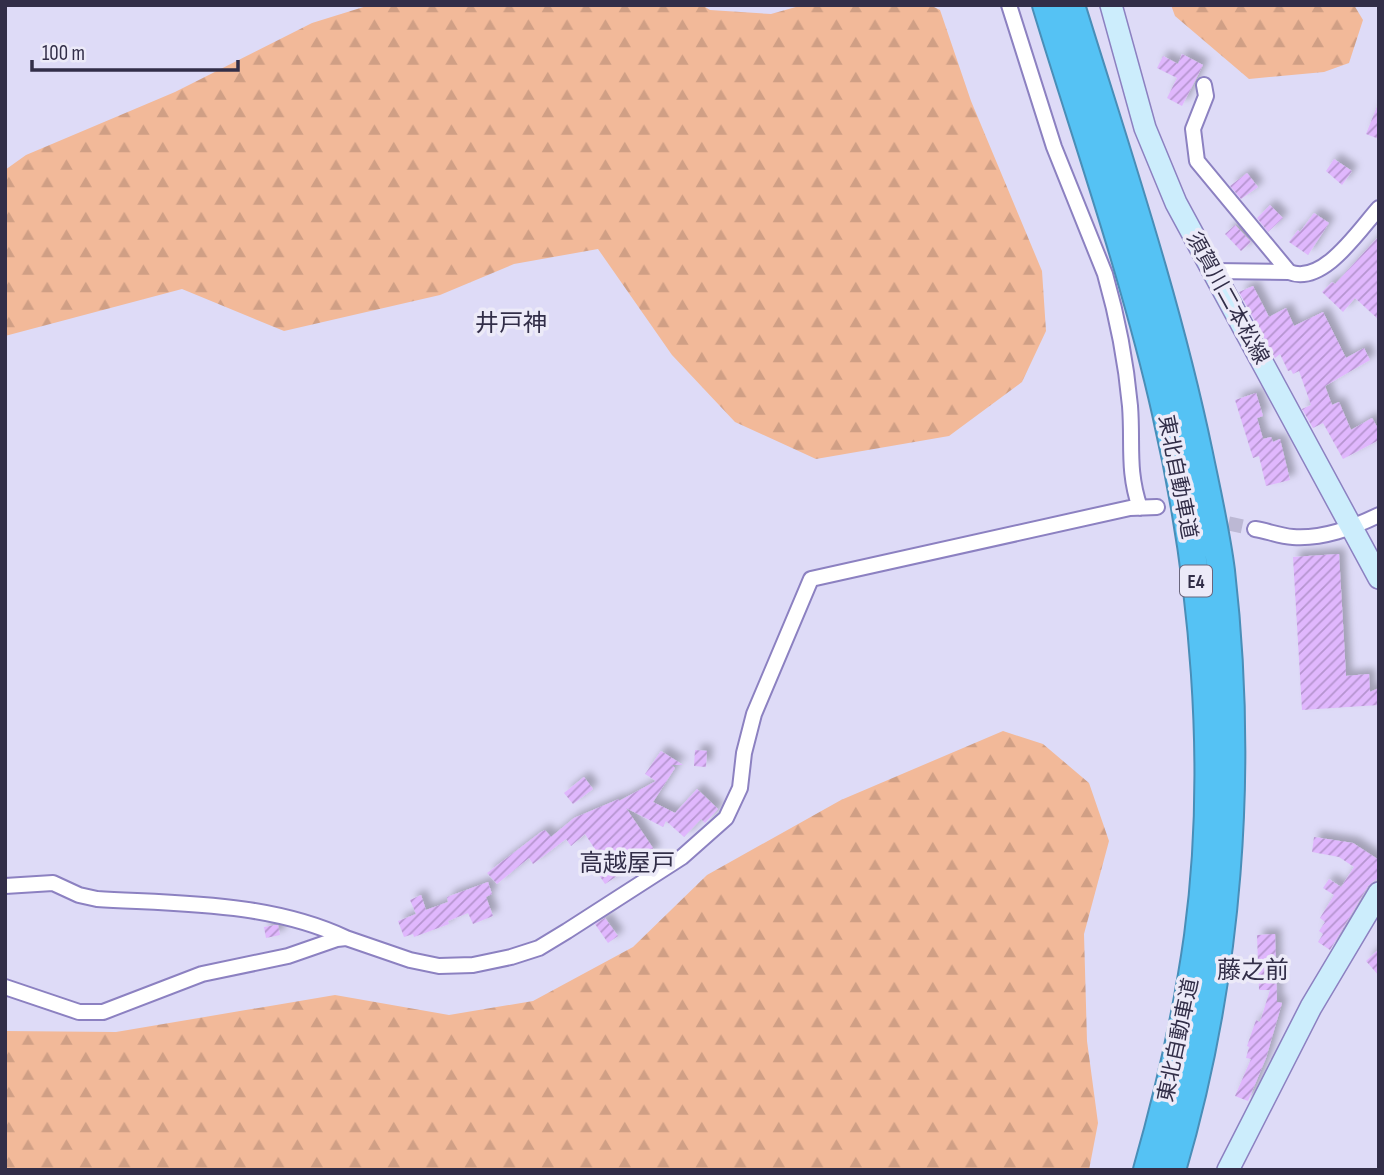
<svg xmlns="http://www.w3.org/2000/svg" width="1384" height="1175" viewBox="0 0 1384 1175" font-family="'Sofia Sans Condensed','Noto Sans JP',sans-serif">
<defs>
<pattern id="forest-firs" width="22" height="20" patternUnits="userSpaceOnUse" patternTransform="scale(1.75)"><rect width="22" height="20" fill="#f2b999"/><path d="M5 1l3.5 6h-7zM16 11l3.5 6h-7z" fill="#d09f85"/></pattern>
<pattern id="building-hatch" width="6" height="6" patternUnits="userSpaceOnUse" patternTransform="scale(1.75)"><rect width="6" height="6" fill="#e0b7fd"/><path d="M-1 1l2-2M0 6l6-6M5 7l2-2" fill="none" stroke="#b695cf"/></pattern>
<filter id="shadow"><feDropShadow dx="6" dy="-6" stdDeviation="3.5" flood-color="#0004"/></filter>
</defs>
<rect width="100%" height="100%" fill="#dedbf7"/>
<path fill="url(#forest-firs)" d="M 370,5 L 702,5 L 710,10 L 771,14 L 803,5 L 930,5 L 940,10 L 971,101 L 1042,271 L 1046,331 L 1022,382 L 949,436 L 816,459 L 735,422 L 672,355 L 598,249 L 514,264 L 440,295 L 284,331 L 182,289 L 5,336 L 5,170 L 26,155 L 175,92 L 312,23 Z
M 1171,5 L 1354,5 L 1363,20 L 1349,63 L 1324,72 L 1249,79 L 1175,16 Z
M 1003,731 L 1043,744 L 1089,783 L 1109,841 L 1084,934 L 1087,1041 L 1098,1123 L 1089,1170 L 5,1170 L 5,1031 L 116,1032 L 335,995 L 449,1015 L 533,1001 L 633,947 L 707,875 L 841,800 Z"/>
<path fill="url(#building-hatch)" filter="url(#shadow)" d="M 1182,54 L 1203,65 L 1182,106 L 1167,98 L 1177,78 L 1157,68 L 1163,56 L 1178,64 Z
M 1378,104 L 1379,104 L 1379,139 L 1366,134 Z
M 1334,159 L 1352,171 L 1342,185 L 1326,171 Z
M 1247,173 L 1258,187 L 1241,199 L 1230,186 Z
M 1270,205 L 1283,218 L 1268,232 L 1257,218 Z
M 1314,213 L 1329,223 L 1308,255 L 1289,242 L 1298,230 L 1300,232 Z
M 1235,225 L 1251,242 L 1241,251 L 1225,234 Z
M 1379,236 L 1379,320 L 1355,298 L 1343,312 L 1322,292 L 1332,282 L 1335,284 Z
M 1253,286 L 1269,317 L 1286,308 L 1294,326 L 1323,312 L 1346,358 L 1364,348 L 1370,360 L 1325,386 L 1332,405 L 1339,402 L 1351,430 L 1372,418 L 1379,430 L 1379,440 L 1343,459 L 1323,423 L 1313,428 L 1302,409 L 1311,405 L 1299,371 L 1293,374 L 1291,370 L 1288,371 L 1280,354 L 1275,358 L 1239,292 Z
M 1256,393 L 1263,416 L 1257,418 L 1263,439 L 1271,437 L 1273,442 L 1280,439 L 1290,480 L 1266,486 L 1259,456 L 1253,458 L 1235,400 Z
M 1339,554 L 1346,676 L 1369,674 L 1370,692 L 1379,688 L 1379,705 L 1302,710 L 1293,557 Z
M 695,750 L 707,751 L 706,767 L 694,766 Z
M 661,751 L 683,765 L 671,765 L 675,768 L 653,802 L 675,813 L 697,789 L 718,809 L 705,823 L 701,819 L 684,837 L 666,821 L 663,827 L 626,808 L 655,851 L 605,884 L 593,866 L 602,860 L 585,834 L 571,846 L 566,839 L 533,864 L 529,858 L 497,884 L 487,873 L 541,832 L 545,830 L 551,837 L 574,818 L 619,799 L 619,801 L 656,781 L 645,774 Z
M 584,777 L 593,789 L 573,804 L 564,793 Z
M 1314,837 L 1353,843 L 1379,860 L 1379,877 L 1368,886 L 1330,950 L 1318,942 L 1323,934 L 1319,931 L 1325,922 L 1320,918 L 1334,895 L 1323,888 L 1329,879 L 1341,887 L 1354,867 L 1339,857 L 1312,852 Z
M 488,882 L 492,894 L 486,897 L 493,916 L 473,924 L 468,913 L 448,921 L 449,924 L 414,937 L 413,934 L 404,937 L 398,921 L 416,914 L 410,900 L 421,895 L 426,910 L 448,902 L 447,897 Z
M 605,918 L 618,936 L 608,943 L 595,924 Z
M 275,925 L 278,925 L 280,935 L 266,938 L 264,927 Z
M 1275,934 L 1277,1002 L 1282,1003 L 1266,1058 L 1248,1101 L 1235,1096 L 1251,1059 L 1246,1058 L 1249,1047 L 1247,1046 L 1256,1020 L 1260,1022 L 1270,990 L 1259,990 L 1257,935 Z
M 1379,949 L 1379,976 L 1366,961 Z"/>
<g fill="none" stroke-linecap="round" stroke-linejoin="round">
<path stroke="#bcb8d4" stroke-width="14" stroke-dasharray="14 7" stroke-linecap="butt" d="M 1208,519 L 1255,529"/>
<g stroke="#8c81c1" stroke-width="18">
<path id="street" d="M 1009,5 L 1054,147 L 1105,274 C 1117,316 1126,362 1130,406 C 1133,444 1127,470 1140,508
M 1204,85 L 1206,96 L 1193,129 L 1197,161 L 1289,272
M 1214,271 L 1289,272 C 1323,286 1359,230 1379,208
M 1255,529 C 1268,531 1279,536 1293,537 C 1323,539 1352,528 1379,515
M 5,886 L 53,883 L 79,895 L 97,899 C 181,904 269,902 346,938
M 5,987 L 79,1012 L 103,1012 L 202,974 L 288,956 L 337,939 L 346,938 L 410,960 L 439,966 L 473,965 L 511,957 L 539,948 L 567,931 L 682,857 L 726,818 L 740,788 L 744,753 L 754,714 L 811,579 L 1130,508 L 1157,507"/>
</g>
<g stroke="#8c81c1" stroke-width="24">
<path id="secondary" d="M 1111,5 L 1145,128 L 1176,203 L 1379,578
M 1228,1170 L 1311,1007 L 1379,893"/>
</g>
<g stroke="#498eb8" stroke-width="30">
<path id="highway" d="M 1046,5 C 1087,140 1135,275 1166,413 C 1204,578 1221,767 1198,936 C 1187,1015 1169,1093 1147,1170
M 1071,5 C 1117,154 1167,301 1199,454 C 1207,493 1216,532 1221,571 C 1244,772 1229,976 1172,1170"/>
</g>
<use href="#street" stroke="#fff" stroke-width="14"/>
<use href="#secondary" stroke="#ccedfc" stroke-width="21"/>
<use href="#highway" stroke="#55c2f4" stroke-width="26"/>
</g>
<g text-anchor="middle" stroke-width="7" stroke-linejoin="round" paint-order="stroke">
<rect fill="#eceaf8" stroke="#6a667d" stroke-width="2" x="1180" y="565.5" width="32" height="31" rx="5"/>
<g font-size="19" font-weight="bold" fill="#322e48">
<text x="1196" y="588">E4</text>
</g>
<g font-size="21" fill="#322e48" stroke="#eceaf8">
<text transform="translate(1228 298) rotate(61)" y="7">須賀川二本松線</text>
<text transform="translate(1178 477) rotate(79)" y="7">東北自動車道</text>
<text transform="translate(1178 1040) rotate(-78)" y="7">東北自動車道</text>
</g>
<g font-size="24" fill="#322e48" stroke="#eceaf8">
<text x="511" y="331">井戸神</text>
<text x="627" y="871">高越屋戸</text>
<text x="1253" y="978">藤之前</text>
</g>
</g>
<rect width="1384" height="1175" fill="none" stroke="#322e48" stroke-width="14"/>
<path d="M32 60v10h206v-10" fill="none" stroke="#322e48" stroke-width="3.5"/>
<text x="42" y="60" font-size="21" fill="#322e48" stroke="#eceaf8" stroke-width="5" paint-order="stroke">100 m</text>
</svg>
